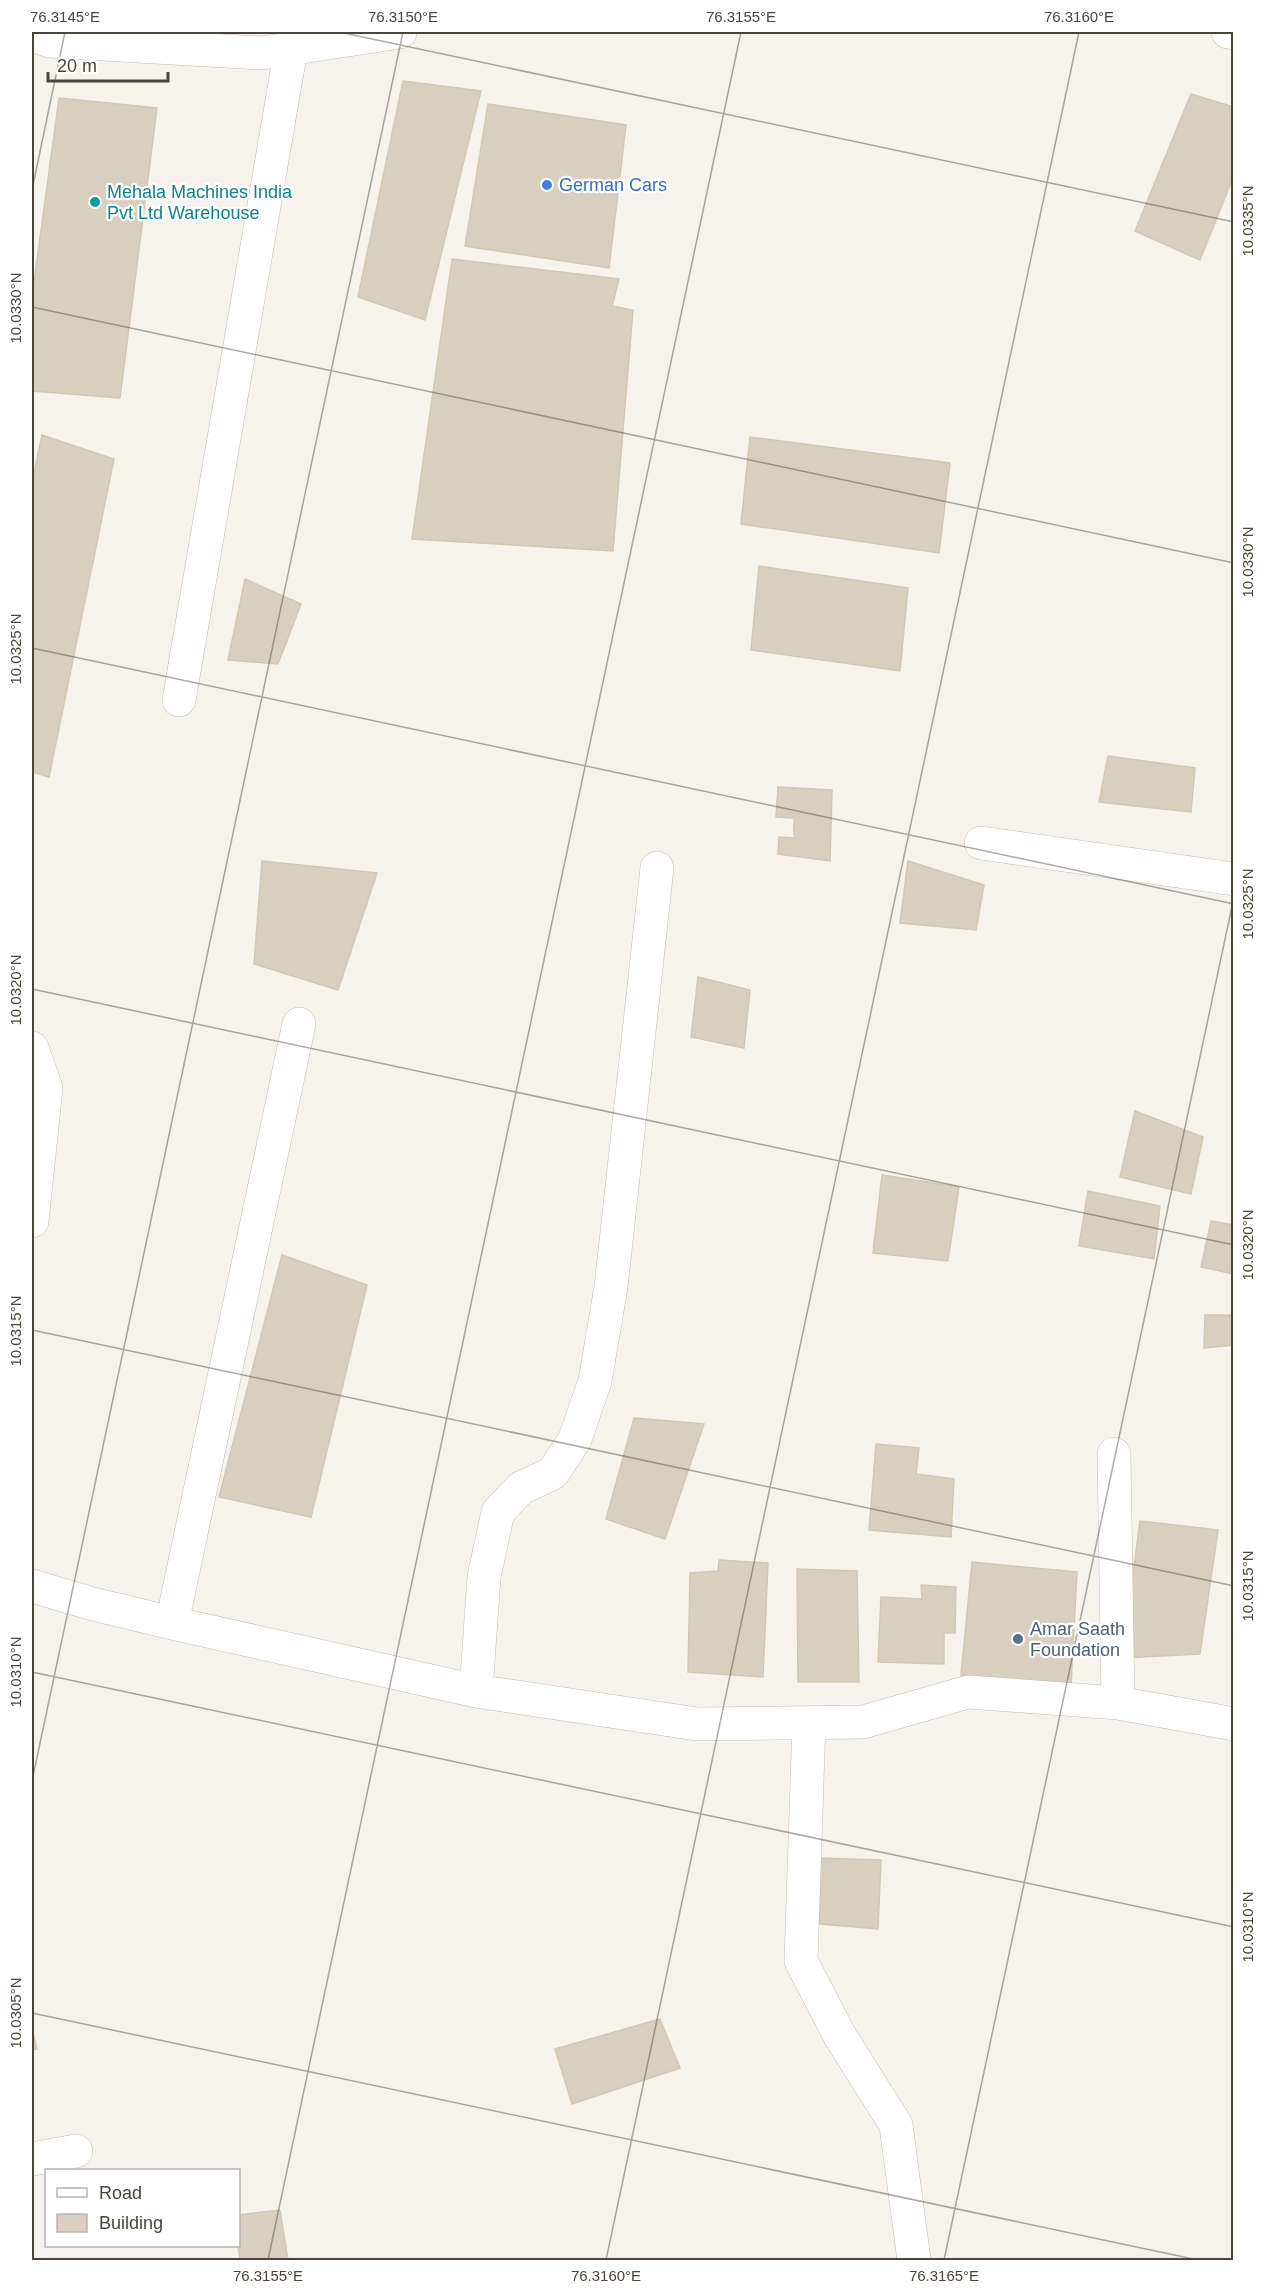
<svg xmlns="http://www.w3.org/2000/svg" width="1265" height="2292" viewBox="0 0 1265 2292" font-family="Helvetica,sans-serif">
<rect width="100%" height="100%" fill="#f6f3ec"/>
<path fill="#d8cfc1" stroke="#d3c7b4" stroke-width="1.5" d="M 403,81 L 481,91 L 425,320 L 358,297 Z
M 1191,94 L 1234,107 L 1234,175 L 1200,260 L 1135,231 Z
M 59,98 L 157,108 L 120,398 L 32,391 L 32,297 Z
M 488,104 L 626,125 L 609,268 L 465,246 Z
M 452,259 L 619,279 L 612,306 L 633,310 L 613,551 L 412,539 Z
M 42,435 L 114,459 L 49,777 L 32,772 L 32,482 Z
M 750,437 L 950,463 L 939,553 L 741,524 Z
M 759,566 L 908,588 L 900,671 L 751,650 Z
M 245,579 L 301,604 L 278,664 L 228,660 Z
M 1108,756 L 1195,768 L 1191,812 L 1099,802 Z
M 778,787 L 832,790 L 830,861 L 778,854 L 779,837 L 794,838 L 794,818 L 776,817 Z
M 262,861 L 377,873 L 338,990 L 254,964 Z
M 908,861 L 984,885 L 976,930 L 900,923 Z
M 698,977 L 750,990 L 744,1048 L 691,1037 Z
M 1135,1111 L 1203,1137 L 1191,1194 L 1120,1177 Z
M 882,1175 L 959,1187 L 948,1261 L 873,1253 Z
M 1088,1191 L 1160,1206 L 1154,1259 L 1079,1246 Z
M 1211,1221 L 1234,1225 L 1234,1274 L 1201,1267 Z
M 282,1255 L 367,1285 L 311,1517 L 219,1497 Z
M 1205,1315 L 1234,1315 L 1234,1345 L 1204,1348 Z
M 634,1418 L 704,1424 L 665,1539 L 606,1519 Z
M 876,1444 L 919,1448 L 916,1474 L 954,1479 L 951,1537 L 869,1530 Z
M 1140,1521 L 1218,1530 L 1200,1654 L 1122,1658 Z
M 719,1560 L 768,1563 L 763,1677 L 688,1672 L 690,1573 L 718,1571 Z
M 972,1562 L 1077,1572 L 1071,1685 L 961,1675 Z
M 797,1569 L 857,1571 L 859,1682 L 798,1682 Z
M 921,1585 L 956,1587 L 955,1633 L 944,1633 L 944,1664 L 878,1662 L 881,1597 L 922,1599 Z
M 820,1858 L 881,1860 L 878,1929 L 820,1924 Z
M 660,2019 L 680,2068 L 572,2104 L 555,2049 Z
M 32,2029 L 37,2049 L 32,2050 Z
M 280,2210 L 288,2260 L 240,2260 L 238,2246 L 238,2215 Z"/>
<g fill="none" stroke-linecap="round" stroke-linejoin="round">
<g stroke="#c2bbae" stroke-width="34">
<path id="minor" d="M 1228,32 L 1234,33
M 32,35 L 50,41 L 262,53 L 400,32
M 179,700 L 291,49
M 981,843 L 1234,879
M 32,1048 L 46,1088 L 32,1221
M 1114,1454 L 1118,1703
M 32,1586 L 93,1604 L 172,1623 L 476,1691 L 697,1724 L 863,1722 L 968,1692 L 1118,1703 L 1234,1724
M 172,1623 L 299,1024
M 476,1691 L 484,1577 L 498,1512 L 521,1488 L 553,1473 L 575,1439 L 595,1381 L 611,1287 L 657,868
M 809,1723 L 801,1961 L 840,2036 L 896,2125 L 914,2260
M 32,2159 L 76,2151"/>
</g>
<use href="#minor" stroke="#fff" stroke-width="33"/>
</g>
<path fill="none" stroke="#4b4439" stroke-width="1.5" stroke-opacity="0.45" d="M 339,32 L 1234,222M 32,190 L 65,32M 32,307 L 1234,563M 32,648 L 1234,904M 32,989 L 1234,1245M 32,1330 L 1234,1586M 32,1672 L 1234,1927M 32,1781 L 403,32M 32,2013 L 1198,2260M 268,2260 L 741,32M 606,2260 L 1079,32M 944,2260 L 1234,897"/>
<circle fill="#3f7fe0" stroke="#fff" stroke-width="2" cx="547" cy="185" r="6"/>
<circle fill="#0f9aa8" stroke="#fff" stroke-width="2" cx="95" cy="202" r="6"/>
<circle fill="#5c6f8a" stroke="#fff" stroke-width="2" cx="1018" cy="1639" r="6"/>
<g text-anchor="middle" stroke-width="4.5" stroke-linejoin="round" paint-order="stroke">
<g font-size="18" fill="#366cbe" stroke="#fff" text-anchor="start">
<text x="559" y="191">German Cars</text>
</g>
<g font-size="18" fill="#0d838f" stroke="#fff" text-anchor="start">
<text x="107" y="198">Mehala Machines India<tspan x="107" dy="21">Pvt Ltd Warehouse</tspan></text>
</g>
<g font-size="18" fill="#4e5e75" stroke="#fff" text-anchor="start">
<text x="1030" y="1635">Amar Saath<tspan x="1030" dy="21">Foundation</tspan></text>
</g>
</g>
<rect width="1265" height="2292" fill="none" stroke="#ffffff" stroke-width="66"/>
<rect x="45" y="2169" width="195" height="78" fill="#ffffff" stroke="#b7b4b0" stroke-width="1.5"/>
<rect x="57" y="2188" width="30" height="9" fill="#ffffff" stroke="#b7b4b0" stroke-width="1.5"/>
<text x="99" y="2199" font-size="18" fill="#4b4439">Road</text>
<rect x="57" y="2214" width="30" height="18" fill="#d8cfc1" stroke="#b7b4b0" stroke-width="1.5"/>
<text x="99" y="2229" font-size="18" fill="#4b4439">Building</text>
<path d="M48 72v9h120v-9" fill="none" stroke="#4b4439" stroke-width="3"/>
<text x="57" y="72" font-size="18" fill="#4b4439" stroke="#ffffff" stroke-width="4.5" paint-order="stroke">20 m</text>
<rect x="33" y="33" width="1199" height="2226" fill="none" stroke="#4b4439" stroke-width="2"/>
<g font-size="15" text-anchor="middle" fill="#4b4439">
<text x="65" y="22">76.3145°E</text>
<text x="403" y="22">76.3150°E</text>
<text x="741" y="22">76.3155°E</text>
<text x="1079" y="22">76.3160°E</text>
<text transform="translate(1248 221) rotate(-90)" y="5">10.0335°N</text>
<text transform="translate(16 308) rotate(-90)" y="5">10.0330°N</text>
<text transform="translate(1248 562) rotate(-90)" y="5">10.0330°N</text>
<text transform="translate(16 649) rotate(-90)" y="5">10.0325°N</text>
<text transform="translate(1248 904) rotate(-90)" y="5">10.0325°N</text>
<text transform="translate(16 990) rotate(-90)" y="5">10.0320°N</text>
<text transform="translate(1248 1245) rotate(-90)" y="5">10.0320°N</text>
<text transform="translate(16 1331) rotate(-90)" y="5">10.0315°N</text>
<text transform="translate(1248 1586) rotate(-90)" y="5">10.0315°N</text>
<text transform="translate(16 1672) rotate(-90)" y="5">10.0310°N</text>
<text transform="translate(1248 1927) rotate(-90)" y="5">10.0310°N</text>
<text transform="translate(16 2013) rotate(-90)" y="5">10.0305°N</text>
<text x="268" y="2281">76.3155°E</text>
<text x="606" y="2281">76.3160°E</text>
<text x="944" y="2281">76.3165°E</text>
</g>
</svg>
